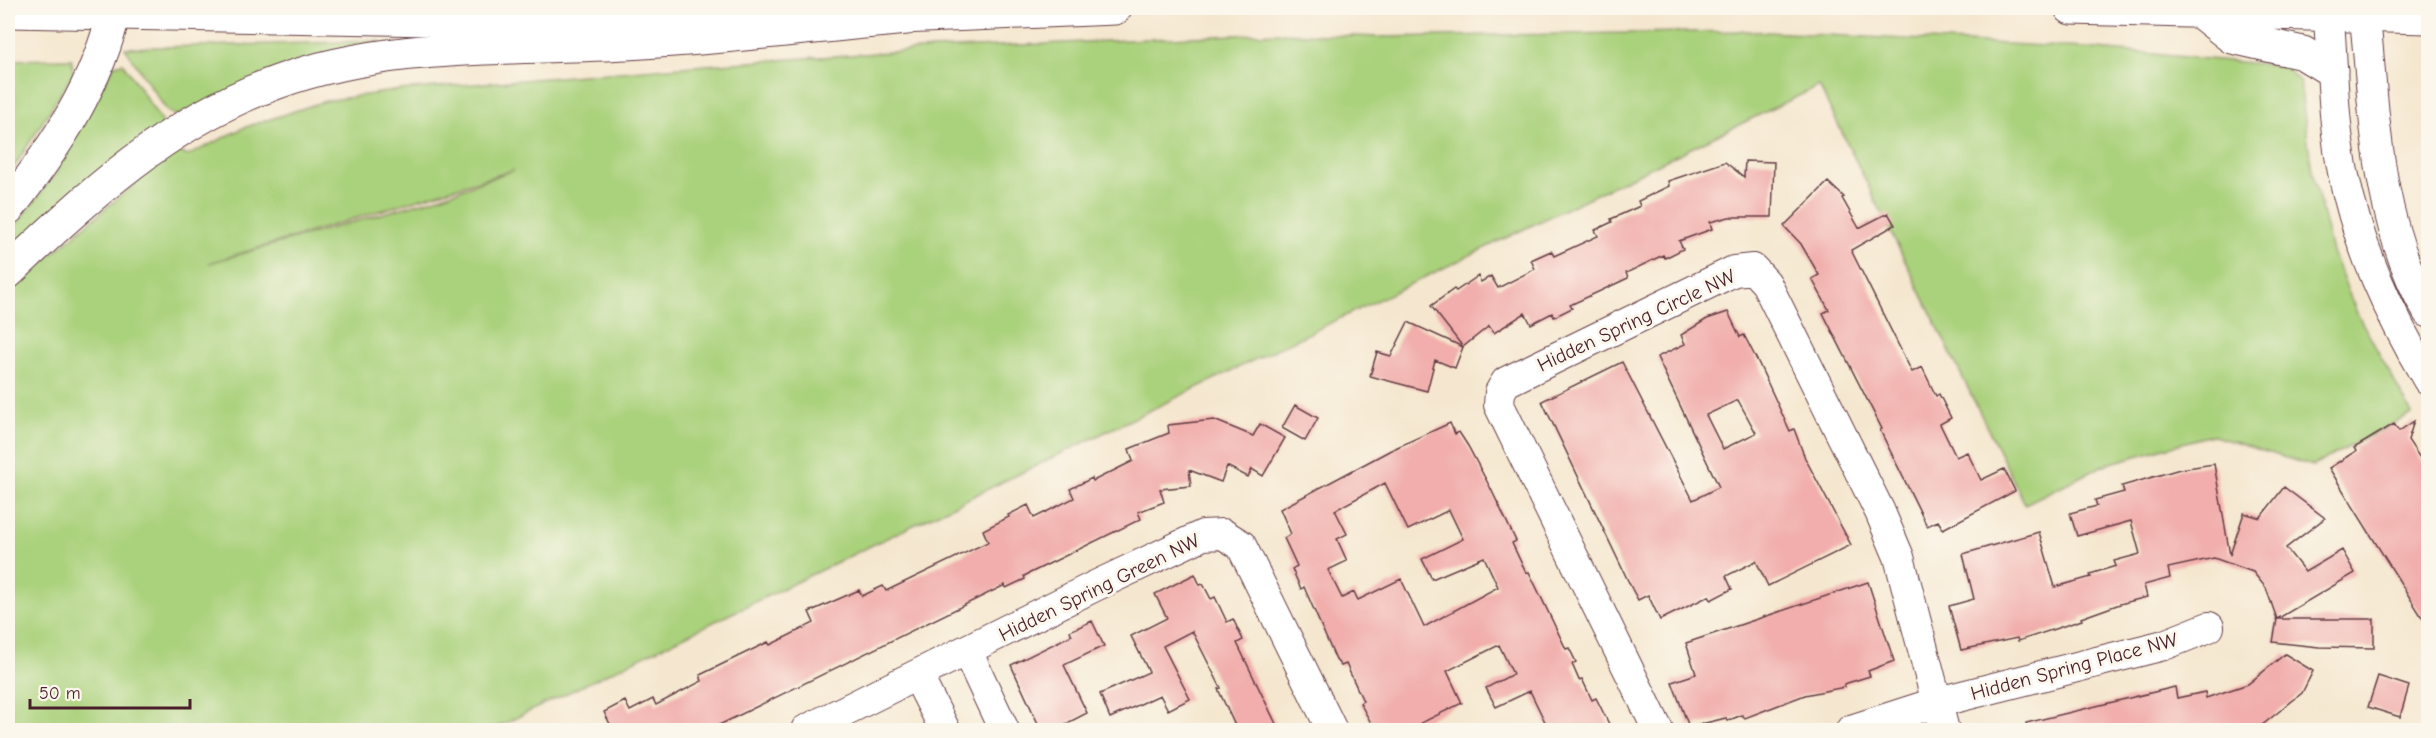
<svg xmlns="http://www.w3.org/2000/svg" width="2436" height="738" viewBox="0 0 2436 738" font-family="'Comic Neue',sans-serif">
<rect width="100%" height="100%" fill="#fbf7ec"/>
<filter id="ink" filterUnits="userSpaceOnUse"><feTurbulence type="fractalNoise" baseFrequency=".0167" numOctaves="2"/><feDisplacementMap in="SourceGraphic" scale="12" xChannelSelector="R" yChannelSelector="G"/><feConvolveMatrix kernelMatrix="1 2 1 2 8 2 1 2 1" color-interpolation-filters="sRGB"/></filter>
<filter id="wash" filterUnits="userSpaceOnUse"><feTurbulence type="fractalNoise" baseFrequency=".008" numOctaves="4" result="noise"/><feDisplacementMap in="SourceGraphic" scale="24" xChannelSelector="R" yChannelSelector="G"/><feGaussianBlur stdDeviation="1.35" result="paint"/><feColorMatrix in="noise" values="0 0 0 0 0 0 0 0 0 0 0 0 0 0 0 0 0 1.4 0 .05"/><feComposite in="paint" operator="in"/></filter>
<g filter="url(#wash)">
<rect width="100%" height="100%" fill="#f5e7cf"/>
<path fill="#aad17b" stroke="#7a7853" stroke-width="1.5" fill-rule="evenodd" d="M 1747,31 L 2086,48 L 2285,66 L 2300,83 L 2312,171 L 2332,252 L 2357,313 L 2412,414 L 2312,466 L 2211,435 L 2104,465 L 2025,504 L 1819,86 L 491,730 L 8,730 L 8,292 L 175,149 L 187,156 L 243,128 L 325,101 L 400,90 L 719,64 L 934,49 L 1278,33 L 1379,37 ZM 514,170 L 437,198 L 209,263 Z
M 381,41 L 176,116 L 167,111 L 125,48 Z
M 72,59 L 73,74 L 8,177 L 8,60 Z
M 123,63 L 164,125 L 8,252 L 8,235 L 54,176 L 114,65 Z"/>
<g id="blocks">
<path fill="#f1aeac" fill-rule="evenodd" d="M 1745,161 L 1774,162 L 1772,217 L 1729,217 L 1710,222 L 1712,229 L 1679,241 L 1683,249 L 1665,258 L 1663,255 L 1626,273 L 1628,278 L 1570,305 L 1572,308 L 1554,317 L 1552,313 L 1531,324 L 1525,313 L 1494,333 L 1489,326 L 1463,347 L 1455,368 L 1435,360 L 1427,391 L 1370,376 L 1377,352 L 1391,356 L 1408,322 L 1463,347 L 1431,306 L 1454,289 L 1456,291 L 1478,276 L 1481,282 L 1491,276 L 1498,288 L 1535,269 L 1531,260 L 1551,251 L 1554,256 L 1598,236 L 1595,230 L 1612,222 L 1611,219 L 1640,206 L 1638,201 L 1669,186 L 1668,181 L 1725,162 L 1744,177 Z
M 1828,182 L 1844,197 L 1842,198 L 1859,228 L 1888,213 L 1895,225 L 1851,250 L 1912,372 L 1922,367 L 1936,396 L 1939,394 L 1951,418 L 1940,424 L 1956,457 L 1967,452 L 1981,480 L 2004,469 L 2015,491 L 1943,529 L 1938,521 L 1927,526 L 1880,430 L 1882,429 L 1823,313 L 1829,310 L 1812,279 L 1819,275 L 1801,244 L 1784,226 Z
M 1728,312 L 1740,337 L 1744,335 L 1759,364 L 1790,431 L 1794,429 L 1805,458 L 1851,545 L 1768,586 L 1756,561 L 1726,576 L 1732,589 L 1711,600 L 1709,596 L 1660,620 L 1648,595 L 1638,600 L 1632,589 L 1542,401 L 1622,362 L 1693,500 L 1719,487 L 1657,357 L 1685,344 L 1681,335 L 1707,319 ZM 1738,400 L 1756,433 L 1723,449 L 1706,415 Z
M 1295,405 L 1318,418 L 1305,441 L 1282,428 Z
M 1214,420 L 1253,436 L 1260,424 L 1285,438 L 1263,476 L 1252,469 L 1248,477 L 1227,466 L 1221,482 L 1189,470 L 1191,486 L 1160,489 L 1164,502 L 1138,512 L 1141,519 L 1024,576 L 1025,579 L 1006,588 L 1005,585 L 709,730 L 692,730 L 689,724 L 675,730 L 613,730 L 604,712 L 625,701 L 630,711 L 653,699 L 656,705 L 702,681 L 700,675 L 768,642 L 770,645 L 814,623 L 809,612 L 859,590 L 862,596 L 883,586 L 886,591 L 988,542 L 983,530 L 1009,517 L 1008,515 L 1028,505 L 1034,518 L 1074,498 L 1070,489 L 1092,478 L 1093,481 L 1133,461 L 1129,449 L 1169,433 L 1168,425 Z
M 2414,421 L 2408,440 L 2428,470 L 2428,627 L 2329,468 L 2356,451 L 2354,448 L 2394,424 L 2399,431 Z
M 1450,423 L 1455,434 L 1459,432 L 1468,446 L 1491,489 L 1516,541 L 1512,543 L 1526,573 L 1529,572 L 1566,649 L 1569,648 L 1576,662 L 1572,664 L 1579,680 L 1582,679 L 1592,700 L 1596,698 L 1612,730 L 1549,730 L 1530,691 L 1496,707 L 1486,688 L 1513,674 L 1499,645 L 1447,671 L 1462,703 L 1421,723 L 1425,730 L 1375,730 L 1360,703 L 1363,701 L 1346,664 L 1341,666 L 1336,660 L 1304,587 L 1301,589 L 1292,569 L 1297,566 L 1284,538 L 1291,534 L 1280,509 L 1391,450 ZM 1385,483 L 1408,530 L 1449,510 L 1463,539 L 1422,559 L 1432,579 L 1484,557 L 1498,587 L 1424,627 L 1401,579 L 1358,600 L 1354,592 L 1342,598 L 1328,570 L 1347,561 L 1337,539 L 1347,534 L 1335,510 Z
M 2214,464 L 2230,555 L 2244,513 L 2260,518 L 2284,487 L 2325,518 L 2286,548 L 2305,572 L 2342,550 L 2355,573 L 2277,619 L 2374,619 L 2374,648 L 2319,647 L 2273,642 L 2277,619 L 2266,588 L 2253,572 L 2214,558 L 2168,568 L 2170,578 L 2144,585 L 2147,597 L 2120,604 L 2081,618 L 2082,620 L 2018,641 L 2017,638 L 1961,650 L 1949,606 L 1974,599 L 1963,554 L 2039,532 L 2055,587 L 2091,577 L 2090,574 L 2116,566 L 2114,561 L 2140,554 L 2131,521 L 2077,536 L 2070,513 L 2097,506 L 2095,500 L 2124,492 L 2122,486 L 2180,469 Z
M 1195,574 L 1200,585 L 1203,584 L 1211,599 L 1215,597 L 1227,622 L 1233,619 L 1243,640 L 1237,643 L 1279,730 L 1237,730 L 1218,689 L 1221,688 L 1192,631 L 1163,646 L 1190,699 L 1168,710 L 1160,695 L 1110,718 L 1100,694 L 1149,672 L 1131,636 L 1167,618 L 1155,594 Z
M 1868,582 L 1894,661 L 1868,671 L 1870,676 L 1844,684 L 1845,687 L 1805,695 L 1745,718 L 1742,715 L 1727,721 L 1726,718 L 1689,727 L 1672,682 L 1696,674 L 1686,643 Z
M 1092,621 L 1104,646 L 1064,665 L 1087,713 L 1054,730 L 1041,730 L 1011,665 L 1072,635 L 1070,631 Z
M 2285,654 L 2313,671 L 2302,693 L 2256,730 L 2227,730 L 2226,726 L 2205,730 L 2027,730 L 2026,723 L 2175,687 L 2177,698 L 2205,692 L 2206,698 L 2248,684 Z
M 2378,676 L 2409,686 L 2400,717 L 2368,707 Z"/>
</g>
</g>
<g filter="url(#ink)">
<use href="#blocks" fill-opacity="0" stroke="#643d44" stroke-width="1.5"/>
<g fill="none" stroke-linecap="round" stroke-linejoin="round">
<g stroke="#643d44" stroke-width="32">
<path id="minor" d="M 2328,8 C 2333,62 2332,118 2343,172 C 2358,247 2390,315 2428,380
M 2364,8 C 2375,111 2375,220 2428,312
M 967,651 L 1004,730
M 917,675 L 945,730
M 806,730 L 1095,586 L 1203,535 L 1223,534 L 1241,545 L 1332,730
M 1658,730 L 1499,405 L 1500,392 L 1506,382 L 1734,271 L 1753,269 L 1766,283 L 1880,512 L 1899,557 L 1944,730
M 1851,730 L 1938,702 L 2164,645 L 2209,627"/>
</g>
<g stroke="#643d44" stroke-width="35">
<path id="major" d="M 2071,8 L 2428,17
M 8,11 L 434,19 L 784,18
M 2199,11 L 2232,37 L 2303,53 L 2331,70
M 877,18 L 1115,8"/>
</g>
<g stroke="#643d44" stroke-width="35">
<path id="highway" d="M 8,208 C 55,148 98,84 115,8
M 8,272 C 88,196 169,121 275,83 C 386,42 510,49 626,43 C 720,39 814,26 907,18"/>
</g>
<use href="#minor" stroke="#fff" stroke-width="30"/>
<use href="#major" stroke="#fff" stroke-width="33"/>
<use href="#highway" stroke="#fff" stroke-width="33"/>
</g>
</g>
<g text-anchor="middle" stroke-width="6" stroke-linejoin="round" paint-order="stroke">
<g font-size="20" fill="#4a1f2b" stroke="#fbf7ec">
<text transform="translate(1636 320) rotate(-25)" y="7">Hidden Spring Circle NW</text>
<text transform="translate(1099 587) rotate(-26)" y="7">Hidden Spring Green NW</text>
<text transform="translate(2074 666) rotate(-15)" y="7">Hidden Spring Place NW</text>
</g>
</g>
<rect width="2436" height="738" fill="none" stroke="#fbf7ec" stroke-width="30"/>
<path d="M30 699v9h160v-9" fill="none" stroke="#4a1f2b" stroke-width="3"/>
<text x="39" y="699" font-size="18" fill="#4a1f2b" stroke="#fbf7ec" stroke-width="4.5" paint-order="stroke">50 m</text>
</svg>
